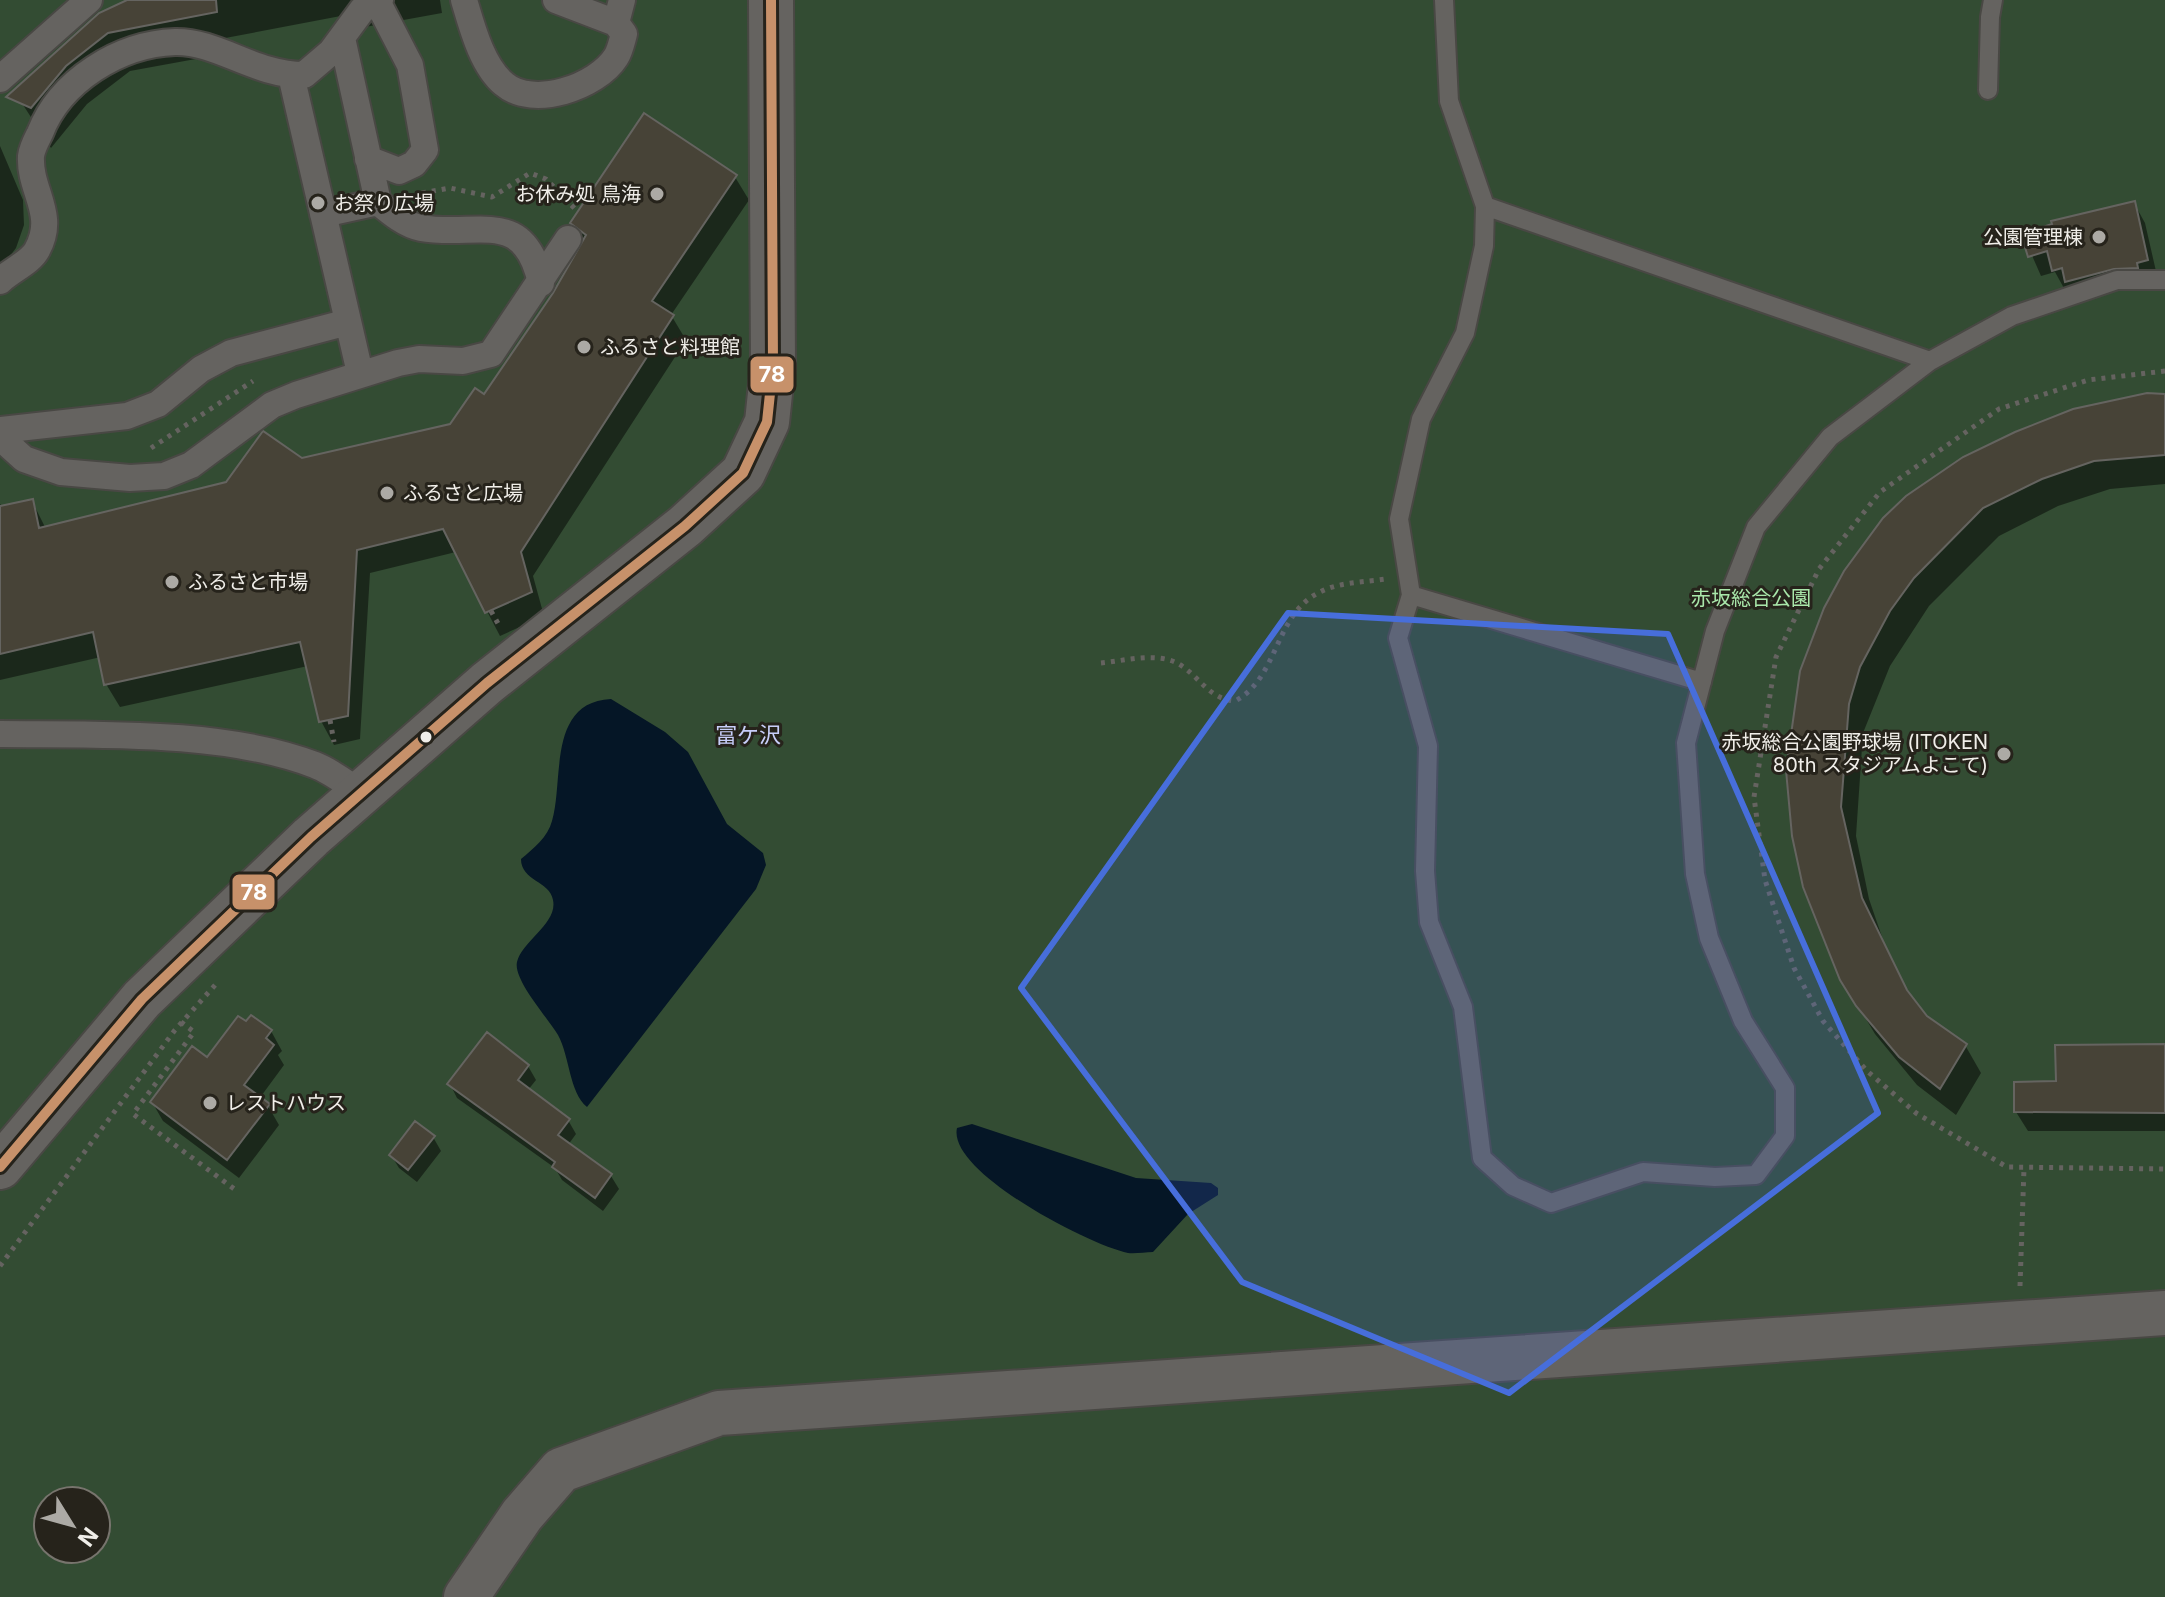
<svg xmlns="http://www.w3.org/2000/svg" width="2165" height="1597" viewBox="0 0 2165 1597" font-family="Inter,'Noto Sans JP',sans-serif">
<rect width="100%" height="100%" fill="#2d2c27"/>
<path fill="#334c33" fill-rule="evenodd" d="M 0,0 L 2165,0 L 2165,1597 L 0,1597 ZM 48,1501 L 96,1501 L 96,1549 L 48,1549 Z"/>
<path fill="#051626" d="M 611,699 L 665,732 L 688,752 L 727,824 L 763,853 L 766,865 L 756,889 L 587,1107 C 569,1092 570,1057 558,1035 C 548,1018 513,980 517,962 C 522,941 558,923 553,900 C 550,881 521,881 521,859 C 533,849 548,837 552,821 C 564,781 547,702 611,699 Z
M 972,1124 L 1136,1178 L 1211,1183 L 1218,1188 L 1218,1195 L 1188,1214 L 1153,1252 C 1145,1252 1135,1254 1128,1253 C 1091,1246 947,1172 957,1128 Z"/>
<path fill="#0007" d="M 129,0 L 440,0 L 442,13 L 354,29 L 346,15 L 220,39 L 223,54 L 130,71 L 87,104 L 51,148 L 14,91 Z
M 0,146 L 23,200 L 24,225 L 16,248 L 0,269 Z
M 735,177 L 749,200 L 671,315 L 686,340 L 533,576 L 544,616 L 500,636 L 456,552 L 370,573 L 360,739 L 334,745 L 321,721 L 308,666 L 120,707 L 106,684 L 101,657 L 0,680 L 0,504 L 4,507 L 32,501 L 46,529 L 227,483 L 302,460 L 451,426 L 484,397 L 555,294 L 584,243 L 573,223 Z
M 2134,203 L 2145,223 L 2158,280 L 2079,301 L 2065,290 L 2055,272 L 2041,276 L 2023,235 Z
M 2165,395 L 2165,484 L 2110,489 L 2058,506 L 1999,536 L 1929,606 L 1890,666 L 1863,733 L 1856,836 L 1869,899 L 1891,963 L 1909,996 L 1926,1018 L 1965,1045 L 1981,1073 L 1956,1115 L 1917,1085 L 1875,1034 L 1842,979 L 1805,886 L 1846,572 Z
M 271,1031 L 282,1051 L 278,1055 L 284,1065 L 259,1099 L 268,1106 L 279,1125 L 239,1178 L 163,1121 L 152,1102 L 208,1060 Z
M 2165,1046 L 2165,1131 L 2028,1131 L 2016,1112 L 2058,1083 Z
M 528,1066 L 536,1080 L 528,1090 L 568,1120 L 576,1134 L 568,1145 L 611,1176 L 619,1189 L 603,1211 L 562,1180 L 555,1168 L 457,1098 L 450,1084 Z
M 433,1137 L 441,1151 L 417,1182 L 399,1168 L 391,1155 Z"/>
<path fill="#474337" stroke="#656460" stroke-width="2" d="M 127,0 L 216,0 L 217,12 L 108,33 L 66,66 L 31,108 L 6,97 L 99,13 Z
M 644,113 L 737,175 L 652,301 L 674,315 L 521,552 L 532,592 L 485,613 L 443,529 L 357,550 L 348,716 L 319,722 L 300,642 L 104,685 L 93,632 L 0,654 L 0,506 L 33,499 L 39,528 L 226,482 L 263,431 L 302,458 L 450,424 L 475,388 L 484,394 L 553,293 L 586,235 L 570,223 Z
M 2135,201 L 2148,260 L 2137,263 L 2138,268 L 2114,269 L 2065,282 L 2062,268 L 2052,271 L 2047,251 L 2028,257 L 2021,234 L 2052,224 L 2051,221 Z
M 2147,393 L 2165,394 L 2165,455 L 2094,461 L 2042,479 L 1983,508 L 1914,578 L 1890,611 L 1860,667 L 1849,704 L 1841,807 L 1862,898 L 1907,990 L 1927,1016 L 1967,1044 L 1940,1089 L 1899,1057 L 1856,1006 L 1840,980 L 1803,887 L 1792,836 L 1786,770 L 1800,671 L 1824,608 L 1844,571 L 1883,518 L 1906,496 L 1963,457 L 2015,432 L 2073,409 Z
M 251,1015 L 272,1030 L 266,1038 L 274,1045 L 244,1085 L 270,1104 L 227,1160 L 150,1102 L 192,1046 L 207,1057 L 238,1016 L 246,1021 Z
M 487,1032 L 529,1065 L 518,1080 L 570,1119 L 558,1135 L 612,1174 L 595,1198 L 552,1167 L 555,1162 L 447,1084 Z
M 2165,1044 L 2165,1113 L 2014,1112 L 2014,1082 L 2056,1081 L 2055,1045 Z
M 415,1121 L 435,1136 L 408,1170 L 389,1155 Z"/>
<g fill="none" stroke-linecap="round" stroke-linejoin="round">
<g stroke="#494844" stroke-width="22">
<path id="service" d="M 1444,0 L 1449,101 L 1485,206 L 1930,361 L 2012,316 L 2117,280 L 2165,280
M 1988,90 L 1990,17 L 1993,0
M 1485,206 L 1484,246 L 1465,333 L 1421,419 L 1399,519 L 1411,595 L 1398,638 L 1428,746 L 1425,871 L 1429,922 L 1463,1007 L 1482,1158 L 1513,1186 L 1551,1203 L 1643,1172 L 1715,1177 L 1756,1175 L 1785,1136 L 1785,1088 L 1743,1021 L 1709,938 L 1695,874 L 1686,743 L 1715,631 L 1756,527 L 1830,437 L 1930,361
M 1411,595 L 1702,682"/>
</g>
<g stroke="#494844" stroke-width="30">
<path id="pedestrian" d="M 464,0 C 472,27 482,66 504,84 C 533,109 597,87 616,57 C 620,51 622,41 624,34 L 616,23 L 622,0
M 556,0 L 616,23
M 342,38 L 378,202 C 390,212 405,225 421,228 C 477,238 524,206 541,283
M 291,75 L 360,373
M 0,79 L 89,0
M 368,159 L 399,171 L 414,164 L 425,150 L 410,65 L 377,1
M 323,214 L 378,202
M 0,281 C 10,271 31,262 37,250 C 57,214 29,191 31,156 C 32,148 37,139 40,133 C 60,81 119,44 175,42 C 218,41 254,75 304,75 L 331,52 L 362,10 L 380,0
M 0,430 L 127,416 L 158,404 L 201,369 L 231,353 L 348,322
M 0,437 L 24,459 L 61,472 L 130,478 L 164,476 L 191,465 L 272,405 L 296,395 L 398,363 L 419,359 L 463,361 L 491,354 L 568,239
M 0,734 C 97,735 224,730 315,765 C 331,771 347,784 361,793"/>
</g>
<g stroke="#494844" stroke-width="48">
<path id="tertiary" d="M 0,1167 L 142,999 L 311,837 L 487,683 L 685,526 L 743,473 L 767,422 L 773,365 L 771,0
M 466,1597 L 522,1515 L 561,1470 L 719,1413 L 2165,1313"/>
</g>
<path stroke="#656360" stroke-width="5" stroke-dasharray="4 6" stroke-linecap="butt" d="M 422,193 L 450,188 L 492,197 L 530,173 L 546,179 L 578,212
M 2165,371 L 2088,380 L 1999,409 L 1880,492 L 1819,569 L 1776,657 L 1754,797 L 1765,880 L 1794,968 L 1823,1021 L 1867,1071 L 1916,1113 L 2007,1167 L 2165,1169
M 151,448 L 253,381
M 491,611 L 500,627
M 1101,663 C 1123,661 1156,652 1177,663 C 1199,675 1208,699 1235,701 C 1279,678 1274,614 1320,592 C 1339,582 1366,582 1386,579
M 330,720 L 334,742
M 181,1022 L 194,1032 L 133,1114 L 237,1191
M 0,1266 L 175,1030 L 216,984
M 2020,1286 L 2024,1168"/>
<use href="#service" stroke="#656360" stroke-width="18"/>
<use href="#pedestrian" stroke="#656360" stroke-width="26"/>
<use href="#tertiary" stroke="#656360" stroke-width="44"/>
<g stroke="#26231b" stroke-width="16">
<path id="bus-1" d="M 0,1167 L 142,999 L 311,837 L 487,683 L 685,526 L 743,473 L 767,422 L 773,365 L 771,0"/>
</g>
<use href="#bus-1" stroke="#c7916a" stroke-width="10"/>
</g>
<path fill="#476edb" fill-opacity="0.2" stroke="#476edb" stroke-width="6" stroke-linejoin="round" d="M 1288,613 L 1668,634 L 1878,1113 L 1509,1393 L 1242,1282 L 1021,988 Z"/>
<g fill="#acaaa5" stroke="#26231b" stroke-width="3">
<circle cx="657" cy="194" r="8"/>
<circle cx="318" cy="203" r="8"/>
<circle cx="2099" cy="237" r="8"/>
<circle cx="584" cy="347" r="8"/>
<circle cx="387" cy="493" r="8"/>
<circle cx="172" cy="582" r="8"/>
<circle cx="2004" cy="754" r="8"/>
<circle cx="210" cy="1103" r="8"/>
</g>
<circle fill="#f0eee9" stroke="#26231b" stroke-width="3" cx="426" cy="737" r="7"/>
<g text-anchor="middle" stroke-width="6" stroke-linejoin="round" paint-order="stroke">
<g font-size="20" fill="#f0eee9" stroke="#26231b" text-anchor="start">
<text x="641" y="201" text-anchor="end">お休み処 鳥海</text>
<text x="334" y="210">お祭り広場</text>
<text x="2083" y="244" text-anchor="end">公園管理棟</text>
<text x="600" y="354">ふるさと料理館</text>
<text x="403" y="500">ふるさと広場</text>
<text x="188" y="589">ふるさと市場</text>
<text x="1988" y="749" text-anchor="end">赤坂総合公園野球場 (ITOKEN<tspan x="1988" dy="23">80th スタジアムよこて)</tspan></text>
<text x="226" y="1110">レストハウス</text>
</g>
<g font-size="20" fill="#a9e7aa" stroke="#26231b">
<text x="1751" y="605">赤坂総合公園</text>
</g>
<g font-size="22" fill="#c7cef9" stroke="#26231b">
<text x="748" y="743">富ケ沢</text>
</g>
</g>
<g stroke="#26231b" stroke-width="3">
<rect x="749" y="355" width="46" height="39" rx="8" fill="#c7916a"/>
<rect x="231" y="873" width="45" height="38" rx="8" fill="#c7916a"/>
</g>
<g font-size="22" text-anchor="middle" font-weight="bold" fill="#fff">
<text x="772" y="382">78</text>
<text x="254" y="900">78</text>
</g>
<g transform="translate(72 1525) rotate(127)"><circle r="38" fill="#26231b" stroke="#77746d" stroke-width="2"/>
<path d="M0-6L14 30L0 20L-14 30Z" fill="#acaaa5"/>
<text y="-12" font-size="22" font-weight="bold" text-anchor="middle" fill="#f0eee9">N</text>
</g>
</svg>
